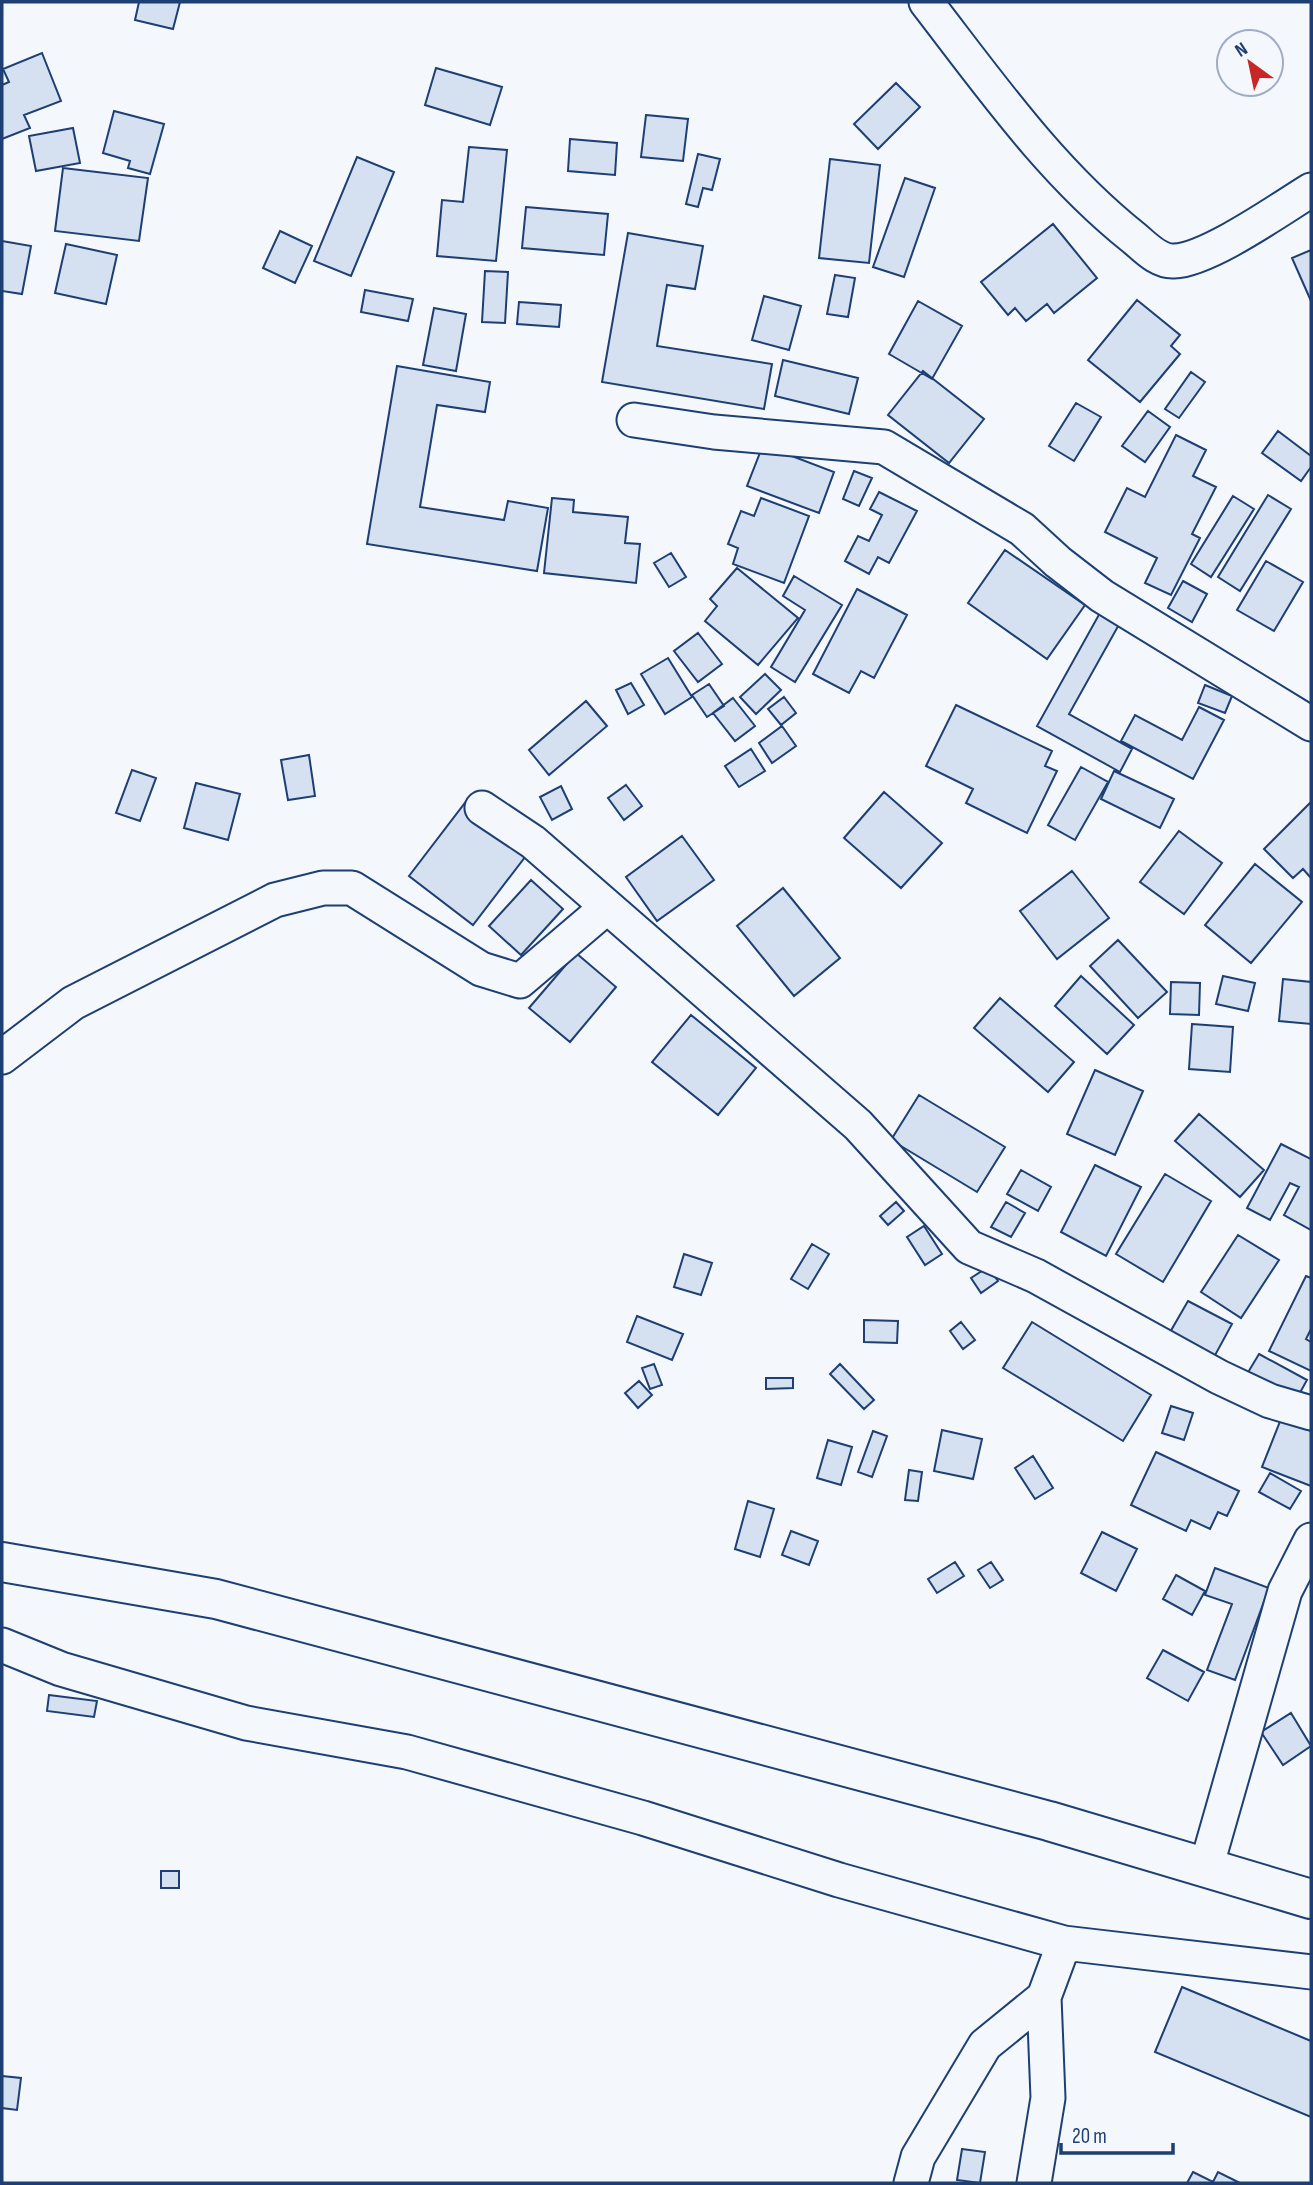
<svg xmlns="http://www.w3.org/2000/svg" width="1313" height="2185" viewBox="0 0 1313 2185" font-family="'Sofia Sans Condensed',sans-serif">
<rect width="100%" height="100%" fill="#f4f7fb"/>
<path fill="#d5e0f0" stroke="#1d3f73" stroke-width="2" d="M 139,2 L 180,2 L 173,29 L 135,20 Z
M 42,53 L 61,101 L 24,115 L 30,128 L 2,139 L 2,85 L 9,82 L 3,69 Z
M 436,68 L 502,87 L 490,125 L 425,105 Z
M 896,83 L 920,107 L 878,149 L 854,124 Z
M 114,111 L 164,124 L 150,174 L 128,168 L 130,161 L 103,153 Z
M 646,115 L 688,119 L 683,161 L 641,157 Z
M 73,128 L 80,163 L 36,171 L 29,136 Z
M 570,139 L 617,143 L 615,175 L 568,171 Z
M 469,147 L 507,150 L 496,261 L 437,256 L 442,200 L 463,202 Z
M 698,154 L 720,159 L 712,190 L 703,188 L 698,207 L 686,204 Z
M 357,157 L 394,172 L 351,276 L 314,261 Z
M 830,159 L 880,165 L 869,263 L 819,258 Z
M 63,168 L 148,178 L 139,241 L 55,231 Z
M 905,178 L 935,188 L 904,277 L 873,267 Z
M 526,207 L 608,214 L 604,255 L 522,248 Z
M 1053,224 L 1097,278 L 1054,313 L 1047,304 L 1026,321 L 1015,308 L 1008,315 L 981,282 Z
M 280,231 L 312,246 L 295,283 L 263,268 Z
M 628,233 L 703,246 L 695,289 L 667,285 L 657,346 L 772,364 L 764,409 L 602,382 Z
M 2,241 L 31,246 L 22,294 L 2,291 Z
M 66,244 L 117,255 L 106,304 L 55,293 Z
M 1311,250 L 1311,301 L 1292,258 Z
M 485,271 L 508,272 L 505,323 L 482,322 Z
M 835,275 L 855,278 L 848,317 L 827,314 Z
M 365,290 L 413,299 L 408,321 L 361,312 Z
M 764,296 L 801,306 L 789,350 L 752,340 Z
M 1137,300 L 1180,335 L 1171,346 L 1180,354 L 1140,402 L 1088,360 Z
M 918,301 L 962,326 L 932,379 L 889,354 Z
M 519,302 L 561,305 L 559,327 L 517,324 Z
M 434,308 L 466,314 L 456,371 L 423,365 Z
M 783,360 L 858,378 L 849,414 L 775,396 Z
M 397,366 L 490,382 L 485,412 L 437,405 L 420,507 L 504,520 L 508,501 L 548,508 L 537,571 L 367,544 Z
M 923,371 L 984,419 L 949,463 L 888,415 Z
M 1191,372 L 1205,382 L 1179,418 L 1165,409 Z
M 1076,403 L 1101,417 L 1074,461 L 1049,446 Z
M 1148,411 L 1170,427 L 1145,462 L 1122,446 Z
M 1278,431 L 1311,456 L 1311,467 L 1301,481 L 1262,453 Z
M 1176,435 L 1206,450 L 1193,476 L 1216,487 L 1192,534 L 1200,538 L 1171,595 L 1145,583 L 1157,558 L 1105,532 L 1127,488 L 1145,497 Z
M 763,445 L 834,472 L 819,513 L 747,486 Z
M 854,471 L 872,478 L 859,506 L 843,499 Z
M 879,492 L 917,511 L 889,563 L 878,557 L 869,574 L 845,561 L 858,536 L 869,541 L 882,515 L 870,509 Z
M 1268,495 L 1291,509 L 1240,591 L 1218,577 Z
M 1233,496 L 1254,509 L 1211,577 L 1191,564 Z
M 552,498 L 574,500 L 573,512 L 628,517 L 625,543 L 640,544 L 636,583 L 544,573 Z
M 761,498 L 809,516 L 784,583 L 733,564 L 738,548 L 728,544 L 741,511 L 754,516 Z
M 1005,550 L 1085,605 L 1047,659 L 968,603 Z
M 671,553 L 686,577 L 669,587 L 654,563 Z
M 1266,561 L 1303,582 L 1274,631 L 1237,610 Z
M 737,568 L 798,618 L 758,665 L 705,621 L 717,606 L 710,599 Z
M 794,576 L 842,605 L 795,682 L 771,667 L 805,610 L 783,596 Z
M 1183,581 L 1207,594 L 1192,622 L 1168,608 Z
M 857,589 L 907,615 L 874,678 L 861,671 L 849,693 L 813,674 Z
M 1101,611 L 1121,621 L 1069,714 L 1132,749 L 1120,772 L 1037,726 Z
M 698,633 L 722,664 L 698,682 L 674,651 Z
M 668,658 L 692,697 L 665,714 L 641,674 Z
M 765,674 L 781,690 L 756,714 L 740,697 Z
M 631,683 L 644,705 L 628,714 L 616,690 Z
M 709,684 L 724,706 L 707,717 L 692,695 Z
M 1205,685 L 1232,696 L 1225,713 L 1198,703 Z
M 784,697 L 796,713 L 781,725 L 768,709 Z
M 733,698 L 755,726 L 735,741 L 713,713 Z
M 586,701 L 607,726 L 549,775 L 529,750 Z
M 956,705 L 1052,751 L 1045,766 L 1057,771 L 1027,833 L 966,803 L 973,789 L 926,766 Z
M 1199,707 L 1224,720 L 1193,779 L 1121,741 L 1135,715 L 1182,740 Z
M 782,726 L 796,746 L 772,763 L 759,743 Z
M 751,749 L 765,771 L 739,787 L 725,766 Z
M 309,755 L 315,796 L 288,800 L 281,760 Z
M 1081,767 L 1108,782 L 1075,840 L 1048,825 Z
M 132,770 L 156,778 L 140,821 L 116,813 Z
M 1114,771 L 1174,799 L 1160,828 L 1101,799 Z
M 196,783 L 240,794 L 228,840 L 184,828 Z
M 626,785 L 642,806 L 624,820 L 608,798 Z
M 561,786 L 572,809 L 552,820 L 540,797 Z
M 884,792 L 942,843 L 901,888 L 844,838 Z
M 471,795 L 535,844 L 473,925 L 409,876 Z
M 1311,802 L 1311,878 L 1303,869 L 1293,878 L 1264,849 Z
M 1179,831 L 1222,863 L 1184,914 L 1140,882 Z
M 682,836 L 714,880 L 657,921 L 626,877 Z
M 1255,864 L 1302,902 L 1251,963 L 1205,925 Z
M 1072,871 L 1109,918 L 1057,959 L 1020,911 Z
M 531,880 L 563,909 L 521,955 L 489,926 Z
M 783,888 L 840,958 L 794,996 L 737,926 Z
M 1118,940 L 1167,992 L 1138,1018 L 1090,966 Z
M 576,953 L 616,987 L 570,1042 L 529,1008 Z
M 1081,976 L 1134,1025 L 1107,1054 L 1055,1006 Z
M 1223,976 L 1255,983 L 1248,1011 L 1216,1004 Z
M 1283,979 L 1311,982 L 1311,1024 L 1279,1021 Z
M 1171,982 L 1200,983 L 1199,1015 L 1170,1014 Z
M 1000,998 L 1074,1062 L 1048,1092 L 974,1028 Z
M 691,1015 L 756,1068 L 718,1115 L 652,1062 Z
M 1192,1024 L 1233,1027 L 1230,1072 L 1189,1069 Z
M 1095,1070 L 1143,1091 L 1115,1155 L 1067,1134 Z
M 919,1095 L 1005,1147 L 977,1192 L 891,1140 Z
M 1199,1114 L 1264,1170 L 1240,1197 L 1175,1141 Z
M 1281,1144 L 1311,1159 L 1311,1230 L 1284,1215 L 1299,1187 L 1290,1183 L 1270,1220 L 1247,1208 Z
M 1095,1165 L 1141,1187 L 1106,1256 L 1061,1232 Z
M 1021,1170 L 1051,1187 L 1038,1211 L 1007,1194 Z
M 1165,1174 L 1211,1201 L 1163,1282 L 1116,1254 Z
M 896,1202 L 904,1211 L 888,1225 L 880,1216 Z
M 1006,1202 L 1025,1213 L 1011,1237 L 991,1227 Z
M 924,1226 L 942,1254 L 925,1265 L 907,1237 Z
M 1238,1235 L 1279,1260 L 1241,1318 L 1201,1292 Z
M 812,1244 L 829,1254 L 808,1289 L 791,1279 Z
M 684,1254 L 712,1263 L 701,1295 L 674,1287 Z
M 988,1267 L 998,1281 L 981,1293 L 971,1278 Z
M 1306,1276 L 1311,1278 L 1311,1329 L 1306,1339 L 1311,1342 L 1311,1371 L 1269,1351 Z
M 1188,1301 L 1232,1324 L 1213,1359 L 1169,1334 Z
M 637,1316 L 683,1334 L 672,1360 L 627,1342 Z
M 864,1320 L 898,1321 L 897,1343 L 864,1342 Z
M 961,1322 L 975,1340 L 963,1349 L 950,1331 Z
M 1032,1322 L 1151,1395 L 1123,1441 L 1003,1368 Z
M 1259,1354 L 1307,1380 L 1296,1400 L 1247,1374 Z
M 654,1364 L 662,1385 L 650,1389 L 642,1368 Z
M 840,1364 L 874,1400 L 864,1409 L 830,1374 Z
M 766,1378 L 793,1378 L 793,1388 L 766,1389 Z
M 639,1381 L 652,1395 L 638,1408 L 625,1393 Z
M 1171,1406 L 1193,1413 L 1184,1440 L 1162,1433 Z
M 1281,1419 L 1311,1431 L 1311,1486 L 1262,1467 Z
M 942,1430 L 982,1439 L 973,1479 L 934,1471 Z
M 873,1431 L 887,1436 L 872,1477 L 858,1472 Z
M 828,1440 L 852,1447 L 841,1485 L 817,1478 Z
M 1156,1452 L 1239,1491 L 1227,1516 L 1218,1512 L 1210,1529 L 1191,1520 L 1186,1531 L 1131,1505 Z
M 1033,1456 L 1053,1488 L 1035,1499 L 1015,1468 Z
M 909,1470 L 922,1472 L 918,1501 L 905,1500 Z
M 1270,1473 L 1301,1491 L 1290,1509 L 1259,1492 Z
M 748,1501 L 774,1509 L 760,1557 L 735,1549 Z
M 791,1531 L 818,1541 L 809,1565 L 782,1555 Z
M 1102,1532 L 1137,1549 L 1116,1591 L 1081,1573 Z
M 955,1562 L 964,1576 L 937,1593 L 928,1579 Z
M 991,1562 L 1003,1580 L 990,1588 L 978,1570 Z
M 1215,1568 L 1269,1588 L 1235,1680 L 1207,1670 L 1232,1604 L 1205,1595 Z
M 1176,1575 L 1205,1591 L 1192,1615 L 1163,1599 Z
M 1163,1650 L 1204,1672 L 1188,1701 L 1147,1678 Z
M 49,1695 L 97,1701 L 94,1717 L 47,1711 Z
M 1291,1713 L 1311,1746 L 1283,1765 L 1261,1732 Z
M 161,1871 L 179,1871 L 179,1888 L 161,1888 Z
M 1182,1987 L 1311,2041 L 1311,2117 L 1155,2052 Z
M 2,2076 L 21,2078 L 17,2110 L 2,2108 Z
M 962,2149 L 985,2152 L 980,2183 L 957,2180 Z
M 1193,2172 L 1213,2182 L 1218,2172 L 1240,2183 L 1187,2183 Z"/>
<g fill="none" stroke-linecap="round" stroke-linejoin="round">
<g stroke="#1d3f73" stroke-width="37">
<path id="street" d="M 926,2 C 990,85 1051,172 1134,238 C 1145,247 1158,262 1174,261 C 1208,260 1280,209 1311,190
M 634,420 L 714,432 L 884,447 L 1022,529 L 1058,562 L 1102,596 L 1311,724
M 482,808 L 533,842 L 858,1125 L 969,1247 L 1036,1276 L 1219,1377 L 1270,1401 L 1311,1413
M 2,1057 L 73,1003 L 275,900 L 323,888 L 352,888 L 481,969 L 520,981 L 607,907
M 2,1645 L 61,1669 L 246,1723 L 407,1752 L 643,1818 L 839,1880 L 1064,1943 L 1311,1972
M 1206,1868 L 1285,1591 L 1311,1540
M 911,2183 L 918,2157 L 985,2045 L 1044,1997
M 1034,2183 L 1048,2098 L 1044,1997 L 1064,1943"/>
</g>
<g stroke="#1d3f73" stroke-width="42">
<path id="highway" d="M 2,1562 L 216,1599 L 1049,1821 L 1311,1899"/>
</g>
<use href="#street" stroke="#f4f7fb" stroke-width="33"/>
<use href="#highway" stroke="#f4f7fb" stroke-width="38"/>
</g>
<rect width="1313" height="2185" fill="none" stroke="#1d3f73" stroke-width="7"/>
<g transform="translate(1250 63) rotate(327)"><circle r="33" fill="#f4f7fb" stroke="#9eadc5" stroke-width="2"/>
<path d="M0-5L12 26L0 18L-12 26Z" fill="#c62828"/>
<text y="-10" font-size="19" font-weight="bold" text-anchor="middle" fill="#1d3f73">N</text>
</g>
<path d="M1061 2143v10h112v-10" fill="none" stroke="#1d3f73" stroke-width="3.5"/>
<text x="1072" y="2143" font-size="21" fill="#1d3f73" stroke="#f4f7fb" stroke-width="5" paint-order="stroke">20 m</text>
</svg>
